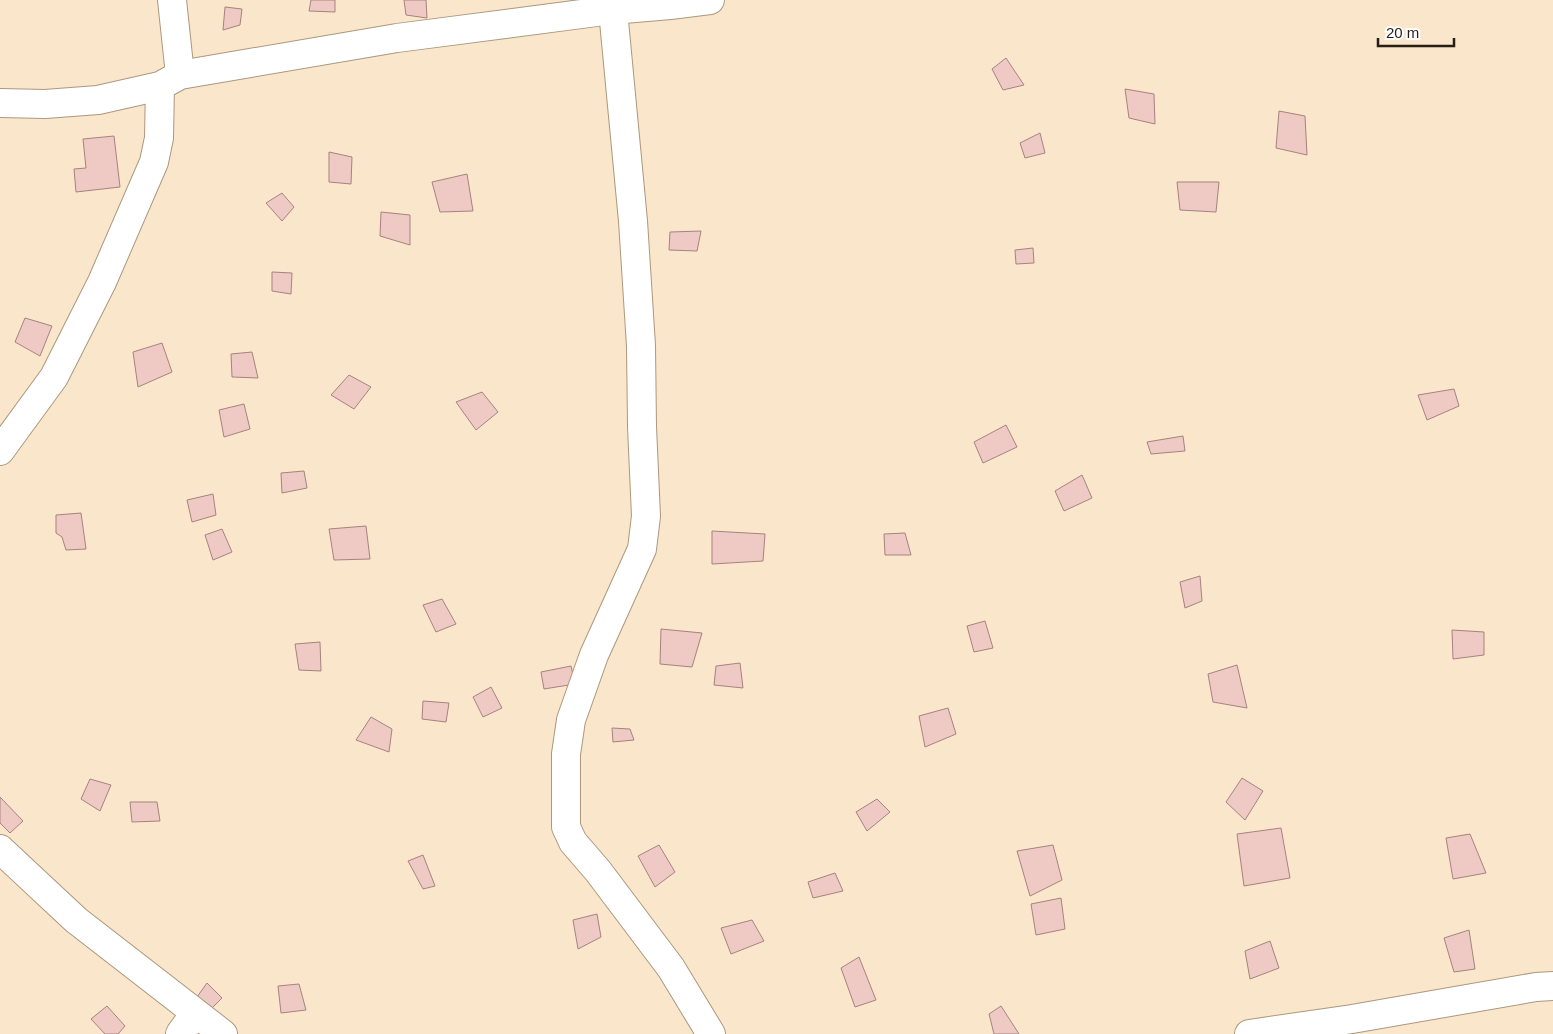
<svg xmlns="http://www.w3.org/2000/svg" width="1553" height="1034" viewBox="0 0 1553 1034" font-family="Helvetica,sans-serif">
<rect width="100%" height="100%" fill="#fae6ca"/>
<path fill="#efcac5" stroke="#a5837e" d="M 311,0 L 335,0 L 335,12 L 309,11 Z
M 404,0 L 426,0 L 427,18 L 406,15 Z
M 225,7 L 242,9 L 240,25 L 223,30 Z
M 1006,58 L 1024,85 L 1003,90 L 992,69 Z
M 1125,89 L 1154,94 L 1155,124 L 1129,118 Z
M 1279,111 L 1305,116 L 1307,155 L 1276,148 Z
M 1040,133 L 1045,153 L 1025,158 L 1020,143 Z
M 114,136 L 120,187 L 76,192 L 74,169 L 86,168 L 83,139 Z
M 329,152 L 352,157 L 351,184 L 329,182 Z
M 467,174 L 473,211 L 440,212 L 432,182 Z
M 1177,182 L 1219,182 L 1216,212 L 1180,210 Z
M 282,193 L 294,207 L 282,221 L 266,203 Z
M 381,212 L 410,215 L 410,245 L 380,236 Z
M 701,231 L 697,251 L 669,250 L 670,232 Z
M 1033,248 L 1034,263 L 1016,264 L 1015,250 Z
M 272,272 L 292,273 L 291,294 L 272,291 Z
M 25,318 L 52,326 L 40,356 L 15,342 Z
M 162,343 L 172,372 L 138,387 L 133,352 Z
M 252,352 L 258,378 L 232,377 L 231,354 Z
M 349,375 L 371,387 L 354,409 L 331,395 Z
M 1454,389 L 1459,406 L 1427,420 L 1418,395 Z
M 482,392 L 498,412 L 476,430 L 456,402 Z
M 244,404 L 250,429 L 224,437 L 219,410 Z
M 1006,425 L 1017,447 L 983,463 L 974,442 Z
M 1183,436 L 1185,451 L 1151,454 L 1147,442 Z
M 304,471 L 307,488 L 282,493 L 281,473 Z
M 1082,475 L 1092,498 L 1064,511 L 1055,491 Z
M 213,494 L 216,515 L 192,522 L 187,500 Z
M 81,513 L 86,549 L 66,550 L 62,537 L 56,533 L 56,515 Z
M 366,526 L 370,559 L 334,560 L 329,529 Z
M 222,529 L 232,552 L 213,560 L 205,535 Z
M 712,531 L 765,534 L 763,561 L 712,564 Z
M 905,533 L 911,555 L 885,555 L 884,534 Z
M 1200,576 L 1202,601 L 1185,608 L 1180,582 Z
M 442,599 L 456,624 L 436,632 L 423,605 Z
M 985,621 L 993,648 L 974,652 L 967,626 Z
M 661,629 L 702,633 L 692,667 L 660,664 Z
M 1452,630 L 1484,632 L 1484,655 L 1453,659 Z
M 320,642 L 321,671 L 299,670 L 295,644 Z
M 740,663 L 743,688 L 714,685 L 716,666 Z
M 1237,665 L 1247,708 L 1213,702 L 1208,674 Z
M 571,666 L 575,684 L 544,689 L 541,672 Z
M 491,687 L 502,708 L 483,717 L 473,697 Z
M 423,701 L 449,703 L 446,722 L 422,719 Z
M 948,708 L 956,734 L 925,747 L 919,716 Z
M 371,717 L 392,729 L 389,752 L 356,740 Z
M 612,728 L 630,729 L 634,740 L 613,742 Z
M 1242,778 L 1263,791 L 1245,820 L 1226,802 Z
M 90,779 L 111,785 L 100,811 L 81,799 Z
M 0,797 L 23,821 L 10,833 L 0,823 Z
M 877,799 L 890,812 L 867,831 L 856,812 Z
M 130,802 L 157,802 L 160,821 L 132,822 Z
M 1281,828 L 1290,878 L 1244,886 L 1237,834 Z
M 1470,834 L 1486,873 L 1453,879 L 1446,838 Z
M 659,845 L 675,872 L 655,887 L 638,856 Z
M 1053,845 L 1062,880 L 1030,896 L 1017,851 Z
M 423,855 L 435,886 L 423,889 L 408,861 Z
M 835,873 L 843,891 L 813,898 L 808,882 Z
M 1061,898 L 1065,929 L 1036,935 L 1031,904 Z
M 597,914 L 601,937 L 578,949 L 573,920 Z
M 752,920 L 764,941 L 731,954 L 721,928 Z
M 1469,930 L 1475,969 L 1454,972 L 1444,938 Z
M 1270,941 L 1279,968 L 1250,979 L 1245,951 Z
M 859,957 L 876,1000 L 855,1007 L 841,968 Z
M 207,983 L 222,998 L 211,1009 L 197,997 Z
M 299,984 L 306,1010 L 281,1013 L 278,986 Z
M 107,1006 L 125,1026 L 118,1034 L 105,1034 L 91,1019 Z
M 1001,1006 L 1019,1034 L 994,1034 L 989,1014 Z"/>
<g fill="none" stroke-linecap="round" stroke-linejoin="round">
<g stroke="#ab987e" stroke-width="30">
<path id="minor" d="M 172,0 L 180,75
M 612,0 L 633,221 L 641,346 L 642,427 L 646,516 L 642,549 L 594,655 L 571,720 L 566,754 L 566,827 L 573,842 L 598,871 L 671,968 L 711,1034
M 0,103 L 45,104 L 98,100 L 160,86 L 180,75 L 397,38 L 612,10 L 670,5 L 710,0
M 0,451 L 54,377 L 102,282 L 154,162 L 159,138 L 160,86
M 0,849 L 76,920 L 223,1034
M 180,1034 L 195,1013
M 1249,1034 L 1352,1019 L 1536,987 L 1553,986"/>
</g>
<use href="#minor" stroke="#fff" stroke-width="28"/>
</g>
<path d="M1378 38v8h76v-8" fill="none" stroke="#271f15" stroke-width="2.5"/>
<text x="1386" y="38" font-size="15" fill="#271f15" stroke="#ffffff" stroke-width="4" paint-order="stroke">20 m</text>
</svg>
